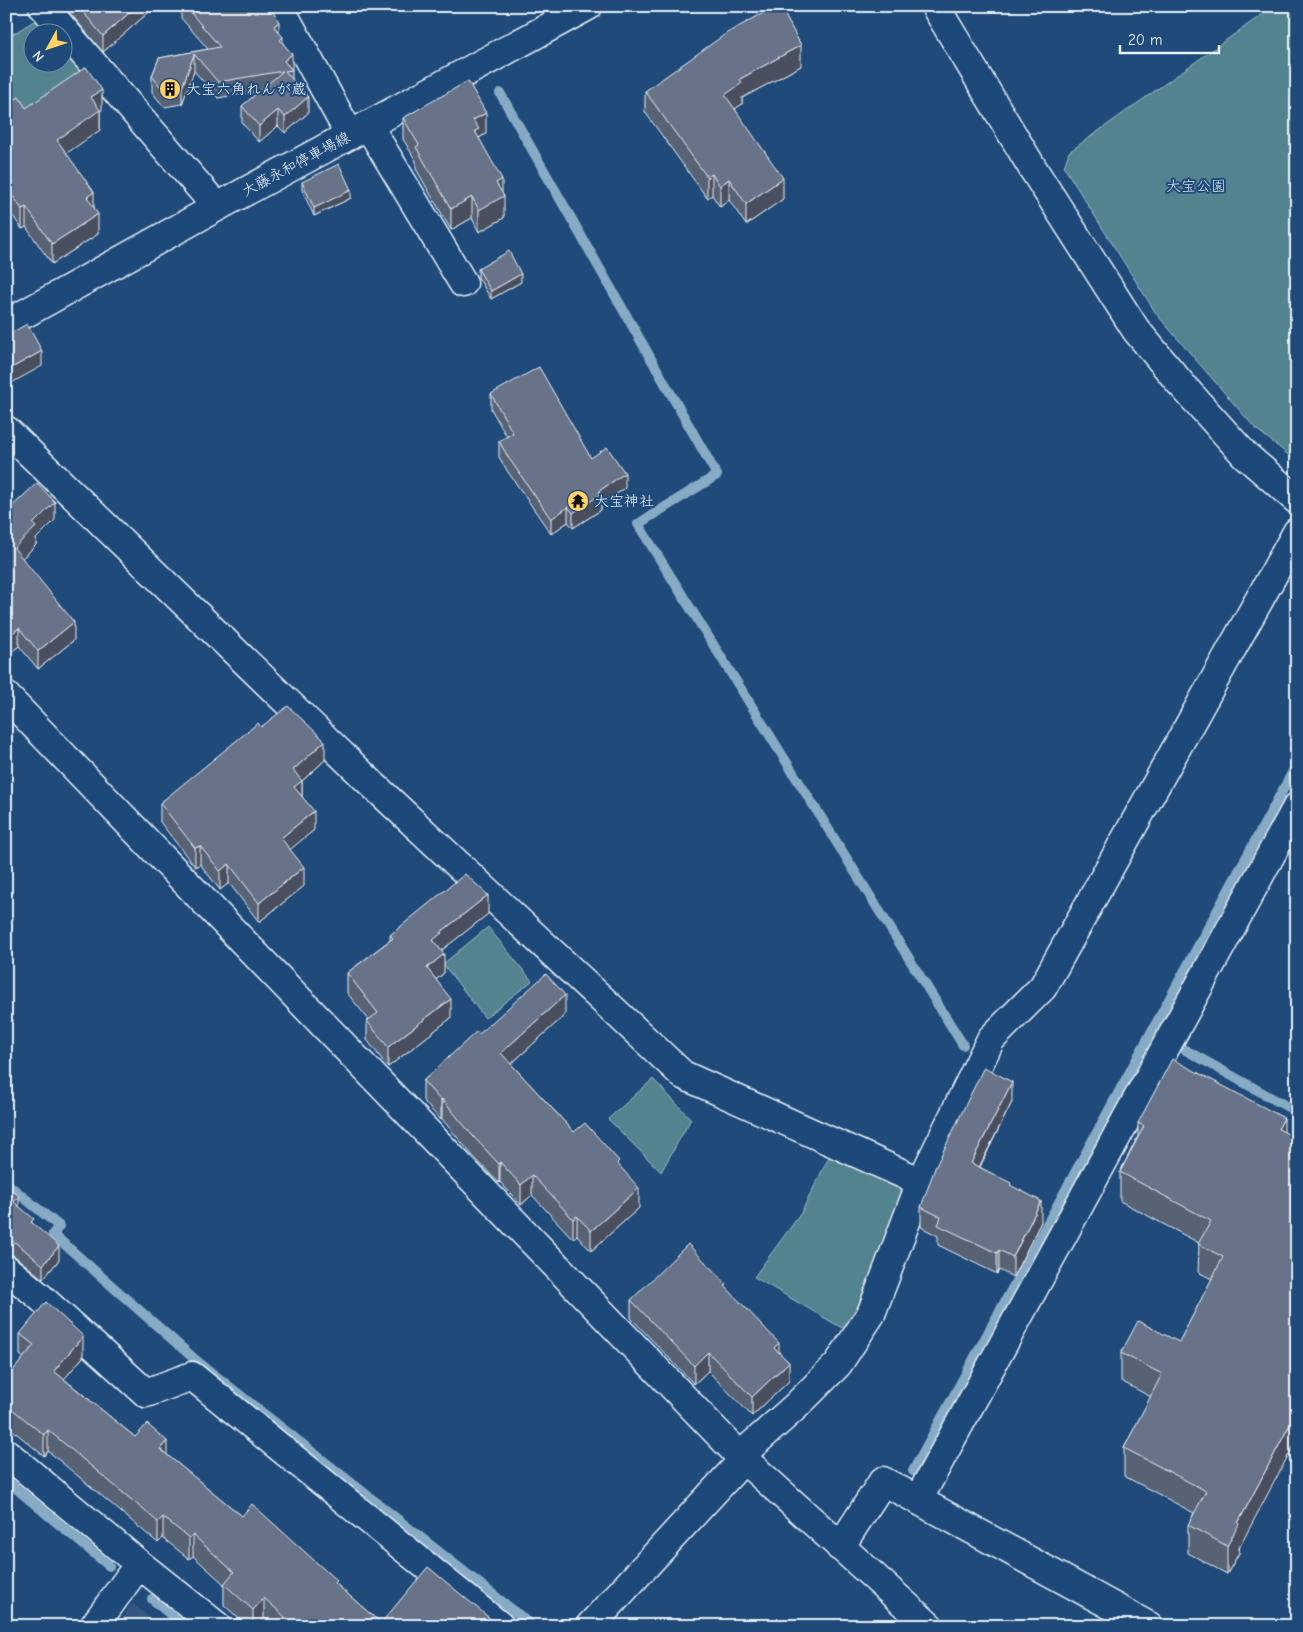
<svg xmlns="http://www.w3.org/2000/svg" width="1303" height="1632" viewBox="0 0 1303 1632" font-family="'Comic Neue','Klee One',sans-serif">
<rect width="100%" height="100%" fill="#1f4a7a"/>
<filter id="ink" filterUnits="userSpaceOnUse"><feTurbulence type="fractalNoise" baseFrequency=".02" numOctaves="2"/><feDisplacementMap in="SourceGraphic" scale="10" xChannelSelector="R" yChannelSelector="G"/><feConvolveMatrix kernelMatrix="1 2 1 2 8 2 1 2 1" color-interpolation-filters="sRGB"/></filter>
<g filter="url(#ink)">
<path fill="#35567e" d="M 132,1604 L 133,1604 L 160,1626 L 117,1626 Z"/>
<path fill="#52838f" stroke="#9dbac4" d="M 1274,6 L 1297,6 L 1297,462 L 1255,428 L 1157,315 L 1064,167 L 1069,152 Z
M 39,18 L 51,32 L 32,32 L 32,62 L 62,62 L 63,46 L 90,79 L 6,120 L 6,38 Z
M 488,927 L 532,981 L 485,1018 L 443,964 Z
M 653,1079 L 691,1119 L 661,1172 L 608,1119 Z
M 832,1151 L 896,1180 L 904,1196 L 858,1306 L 842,1328 L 754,1277 L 801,1213 Z"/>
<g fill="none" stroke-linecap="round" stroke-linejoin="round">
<path stroke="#87aac5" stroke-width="10" d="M 500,93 L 717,475 L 638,524 L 963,1045
M 1180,1047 L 1297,1112
M 6,1183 L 59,1226 L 53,1234 L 198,1362 L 533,1626
M 913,1471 L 1297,764
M 6,1480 L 109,1566
M 152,1599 L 184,1626"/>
<g stroke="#e8f1f8" stroke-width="31">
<path id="minor" d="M 43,6 L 217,207
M 279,6 L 350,135
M 935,6 L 1035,172 L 1136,330 L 1181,384 L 1244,454 L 1297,500
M 368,125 L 463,283
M 6,430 L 373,785 L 683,1075 L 921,1182
M 6,696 L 740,1456 L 929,1626
M 6,1269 L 39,1296 L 146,1393 L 192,1376 L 500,1626
M 6,1453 L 139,1564 L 217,1626
M 740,1456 L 796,1406 L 838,1364 L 871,1314 L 921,1182 L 991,1039 L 1043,987 L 1297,532
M 918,1500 L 1297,807
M 840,1547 L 883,1481 L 1149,1626
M 94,1626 L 139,1564
M 590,1626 L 744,1459"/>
</g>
<g stroke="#e8f1f8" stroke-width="31">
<path id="major" d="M 6,324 L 217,207 L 588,6"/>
</g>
<use href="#minor" stroke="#1f4a7a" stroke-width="28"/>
<use href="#major" stroke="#1f4a7a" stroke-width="28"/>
</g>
<path fill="#596275" stroke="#e8f1f8" d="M 64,6 L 156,6 L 103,52 Z
M 181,6 L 243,6 L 246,10 L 279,32 L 292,70 L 292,79 L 308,113 L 285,133 L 278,126 L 259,142 L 242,123 L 242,106 L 260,91 L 218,98 L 194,71 L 182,104 L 164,107 L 152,92 L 152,76 L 159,58 L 208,49 L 181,18 Z
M 801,66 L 742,98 L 742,104 L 735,109 L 783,199 L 746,225 L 729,200 L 720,207 L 712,195 L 707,198 L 645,112 L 645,91 Z
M 6,105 L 26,108 L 102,110 L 100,111 L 100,130 L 66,153 L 94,208 L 98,234 L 52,264 L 26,227 L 22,229 L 6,206 Z
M 403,118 L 486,134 L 479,138 L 502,194 L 504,218 L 479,232 L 472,218 L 451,230 L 416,169 L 416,161 L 403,139 Z
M 302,182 L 351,198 L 314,216 L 302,190 Z
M 478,269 L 521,282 L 491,299 L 478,277 Z
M 491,394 L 591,458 L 625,488 L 601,505 L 601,510 L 573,528 L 568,522 L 551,534 L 508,472 L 499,457 L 499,441 L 507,437 L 491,409 Z
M 6,512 L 55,520 L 36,539 L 36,545 L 22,558 L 74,640 L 38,669 L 19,646 L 6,656 Z
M 261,727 L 325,760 L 302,781 L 302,796 L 314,830 L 290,849 L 304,886 L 259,922 L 229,883 L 220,890 L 200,864 L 195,867 L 160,822 L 160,803 Z
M 488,914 L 442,950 L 444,973 L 436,980 L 451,1018 L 388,1067 L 367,1040 L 367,1021 L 369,1020 L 347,993 L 347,973 L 390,940 L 390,935 Z
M 565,1015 L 511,1064 L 574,1132 L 619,1166 L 639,1208 L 591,1251 L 577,1235 L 573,1239 L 532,1195 L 521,1205 L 500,1182 L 499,1183 L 472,1155 L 442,1119 L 441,1120 L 423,1101 L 423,1081 L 479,1034 Z
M 1012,1102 L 980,1167 L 1011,1186 L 1041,1222 L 1013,1277 L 999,1270 L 997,1274 L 938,1245 L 938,1236 L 921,1227 L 921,1207 Z
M 1284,1118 L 1239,1553 L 1227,1574 L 1188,1553 L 1188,1525 L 1194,1513 L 1124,1476 L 1124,1448 L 1151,1397 L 1121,1381 L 1121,1353 L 1179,1342 L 1212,1279 L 1198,1272 L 1199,1243 L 1120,1201 L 1120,1172 L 1138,1136 L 1138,1123 Z
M 6,1185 L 19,1206 L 34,1225 L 59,1260 L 43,1279 L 16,1257 L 6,1252 Z
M 727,1288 L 779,1352 L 789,1381 L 752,1416 L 708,1371 L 694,1384 L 631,1318 L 631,1300 Z
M 20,1334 L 83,1357 L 64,1379 L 135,1437 L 167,1455 L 242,1516 L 337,1585 L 375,1618 L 382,1622 L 499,1626 L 271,1626 L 264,1619 L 257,1626 L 247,1626 L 224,1605 L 224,1584 L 193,1556 L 189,1559 L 163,1538 L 158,1543 L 48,1451 L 44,1456 L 6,1425 L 6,1379 L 24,1358 L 20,1355 Z"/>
<path fill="#49505f" stroke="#e8f1f8" d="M 137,6 L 156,6 L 103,52 L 103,36 Z
M 279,22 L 279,38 L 274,26 Z
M 283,37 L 283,54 L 280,40 Z
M 801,45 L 801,66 L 742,98 L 742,104 L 725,116 L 725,95 L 740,79 Z
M 194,54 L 194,71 L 182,104 L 182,88 Z
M 292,54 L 292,70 L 284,61 Z
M 102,90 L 102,110 L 100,111 L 100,130 L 57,160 L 57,140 L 91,97 Z
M 308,97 L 308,113 L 285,133 L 285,117 Z
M 278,110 L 278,126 L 259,142 L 259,126 Z
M 486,113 L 486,134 L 475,140 L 473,120 Z
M 712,174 L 712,195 L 707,198 L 707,177 Z
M 783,178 L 783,199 L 746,225 L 746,204 Z
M 502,179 L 502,197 L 504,196 L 504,218 L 479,232 L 479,210 L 496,183 Z
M 729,179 L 729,200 L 720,207 L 720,186 Z
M 351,190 L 351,198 L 314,216 L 314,208 Z
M 94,192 L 94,212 L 87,197 Z
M 472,197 L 472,218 L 451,230 L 451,209 Z
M 26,207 L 26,227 L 22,229 L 22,209 Z
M 98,214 L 98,234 L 52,264 L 52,244 Z
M 521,274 L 521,282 L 491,299 L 491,291 Z
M 42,351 L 42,366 L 6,386 L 6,371 Z
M 625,473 L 625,488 L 601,505 L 601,510 L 573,528 L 573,513 L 599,491 Z
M 55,502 L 55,520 L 36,539 L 36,545 L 14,566 L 14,548 L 33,524 Z
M 568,507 L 568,522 L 551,534 L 551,519 Z
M 74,622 L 74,640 L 38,669 L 38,651 Z
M 19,628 L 19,646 L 6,656 L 6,638 Z
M 325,741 L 325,760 L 302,781 L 302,799 L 294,806 L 293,770 Z
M 314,811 L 314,830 L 281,857 L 281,838 Z
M 200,846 L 200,864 L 195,867 L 195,848 Z
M 229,864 L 229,883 L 220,890 L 220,871 Z
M 304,867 L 304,886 L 259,922 L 259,903 Z
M 488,895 L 488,914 L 442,950 L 442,952 L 433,940 L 441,932 Z
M 444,954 L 444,973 L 427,987 L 427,968 Z
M 565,995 L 565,1015 L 501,1073 L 501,1053 Z
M 451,999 L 451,1018 L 388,1067 L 388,1047 Z
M 1012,1082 L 1012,1102 L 971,1183 L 971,1163 Z
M 442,1099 L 442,1119 L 441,1120 L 441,1101 Z
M 1284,1118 L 1284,1147 L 1278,1129 Z
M 500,1162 L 500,1182 L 499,1183 L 499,1164 Z
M 532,1175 L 532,1195 L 521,1205 L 521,1185 Z
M 639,1188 L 639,1208 L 591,1251 L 591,1231 Z
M 19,1196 L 19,1210 L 14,1202 Z
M 1041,1201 L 1041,1222 L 1013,1277 L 1013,1257 Z
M 577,1216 L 577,1235 L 573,1239 L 573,1219 Z
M 59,1246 L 59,1260 L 43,1279 L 43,1265 Z
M 999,1250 L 999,1270 L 997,1274 L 997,1253 Z
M 83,1336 L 83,1357 L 54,1391 L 54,1371 Z
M 779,1343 L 779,1362 L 774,1348 Z
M 708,1352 L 708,1371 L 694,1384 L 694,1366 Z
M 789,1362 L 789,1381 L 752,1416 L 752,1397 Z
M 1297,1411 L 1297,1439 L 1239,1548 L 1239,1553 L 1227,1574 L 1227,1546 L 1238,1523 Z
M 48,1430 L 48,1451 L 44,1456 L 44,1435 Z
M 167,1441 L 167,1462 L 160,1449 Z
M 163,1517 L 163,1538 L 158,1543 L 158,1522 Z
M 193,1535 L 193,1556 L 189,1559 L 189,1538 Z
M 264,1598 L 264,1619 L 257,1626 L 253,1626 L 253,1610 Z"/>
<path fill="#687288" stroke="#e8f1f8" d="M 78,6 L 137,6 L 103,36 Z
M 185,6 L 243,6 L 246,10 L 251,6 L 268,6 L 274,13 L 279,22 L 274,26 L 283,37 L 280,40 L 292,54 L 284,61 L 292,70 L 285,71 L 308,97 L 285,117 L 278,110 L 259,126 L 242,106 L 283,71 L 218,82 L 194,54 L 182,88 L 164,91 L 152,76 L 159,58 L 220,47 Z
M 776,6 L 780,6 L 801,45 L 740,79 L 742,83 L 725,95 L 783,178 L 746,204 L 729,179 L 720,186 L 712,174 L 707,177 L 645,91 L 727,33 Z
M 86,67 L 102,90 L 91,97 L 100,110 L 57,140 L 94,192 L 87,197 L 98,214 L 52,244 L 26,207 L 22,209 L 6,186 L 6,105 L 19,97 L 26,108 Z
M 468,81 L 486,113 L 473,120 L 479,129 L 475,131 L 502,179 L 496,183 L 504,196 L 479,210 L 472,197 L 451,209 L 416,147 L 419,145 L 403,118 Z
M 339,164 L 351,190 L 314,208 L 302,182 Z
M 509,251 L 521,274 L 491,291 L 478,269 Z
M 27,324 L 42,351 L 6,371 L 6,336 Z
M 539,367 L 591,458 L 607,447 L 625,473 L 599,491 L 601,494 L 573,513 L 568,507 L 551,519 L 508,457 L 499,441 L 513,433 L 491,394 Z
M 37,483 L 55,502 L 33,524 L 36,527 L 14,548 L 74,622 L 38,651 L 19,628 L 6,638 L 6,512 Z
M 288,706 L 325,741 L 293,770 L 302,781 L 294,787 L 314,811 L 281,838 L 304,867 L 259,903 L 229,864 L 220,871 L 200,846 L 195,848 L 160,803 L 258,723 L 261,727 Z
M 465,874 L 488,895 L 441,932 L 442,933 L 433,940 L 444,954 L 427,968 L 451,999 L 388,1047 L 367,1021 L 378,1013 L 347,973 L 393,938 L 390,935 Z
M 546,974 L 565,995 L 501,1053 L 574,1132 L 585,1123 L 619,1161 L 617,1163 L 639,1188 L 591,1231 L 577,1216 L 573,1219 L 532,1175 L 521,1185 L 500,1162 L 499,1164 L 472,1135 L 442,1099 L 441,1101 L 423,1081 L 477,1031 L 479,1034 Z
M 1172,1059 L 1284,1118 L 1278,1129 L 1297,1138 L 1297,1411 L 1238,1523 L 1239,1524 L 1227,1546 L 1188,1525 L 1206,1491 L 1124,1448 L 1162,1374 L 1121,1353 L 1138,1321 L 1179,1342 L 1223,1257 L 1198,1244 L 1211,1221 L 1120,1172 L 1144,1126 L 1138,1123 Z
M 984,1067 L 1012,1082 L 971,1163 L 1011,1183 L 1010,1185 L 1041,1201 L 1013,1257 L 999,1250 L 997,1253 L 938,1225 L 941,1217 L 921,1207 L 935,1168 Z
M 6,1185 L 19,1196 L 14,1202 L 34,1219 L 31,1222 L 59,1246 L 43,1265 L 16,1243 L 6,1238 Z
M 688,1244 L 727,1285 L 725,1286 L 779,1343 L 774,1348 L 789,1362 L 752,1397 L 708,1352 L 694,1366 L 631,1300 Z
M 46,1302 L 83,1336 L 54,1371 L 135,1437 L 147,1424 L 167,1441 L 160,1449 L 242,1516 L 252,1504 L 337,1581 L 335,1583 L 375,1618 L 382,1622 L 428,1567 L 499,1626 L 295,1626 L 264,1598 L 253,1610 L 224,1584 L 234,1572 L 193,1535 L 189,1538 L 163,1517 L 158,1522 L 48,1430 L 44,1435 L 6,1404 L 6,1379 L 34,1345 L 20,1334 Z"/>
</g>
<defs>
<g id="building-disc" transform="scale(1.125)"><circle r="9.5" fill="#ffd166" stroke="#1f4a7a"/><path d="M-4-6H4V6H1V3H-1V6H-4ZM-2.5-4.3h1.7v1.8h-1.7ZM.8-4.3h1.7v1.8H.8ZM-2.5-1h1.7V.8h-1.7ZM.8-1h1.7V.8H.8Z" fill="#111"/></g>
<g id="temple-disc" transform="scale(1.125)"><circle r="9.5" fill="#ffd166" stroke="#1f4a7a"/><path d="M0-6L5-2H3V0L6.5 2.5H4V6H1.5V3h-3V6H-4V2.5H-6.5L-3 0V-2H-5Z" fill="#111"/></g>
</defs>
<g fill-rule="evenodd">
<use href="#building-disc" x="170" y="89"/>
<use href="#temple-disc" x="578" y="501"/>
</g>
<g text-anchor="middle" stroke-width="4" stroke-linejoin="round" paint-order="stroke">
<g font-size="15" fill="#e8f1f8" stroke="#1f4a7a" text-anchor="start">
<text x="186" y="94">大宝六角れんが蔵</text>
<text x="594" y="506">大宝神社</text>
</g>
<g font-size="15" fill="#e8f1f8" stroke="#1f4a7a">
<text transform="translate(296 164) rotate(-28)" y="5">大藤永和停車場線</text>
</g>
<g font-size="15" fill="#d2e0e8" stroke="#1f4a7a">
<text x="1196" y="191">大宝公園</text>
</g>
</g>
<rect width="1303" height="1632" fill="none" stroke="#1f4a7a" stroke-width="25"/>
<rect x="12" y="12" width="1278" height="1607" fill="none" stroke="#e8f1f8" stroke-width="2" filter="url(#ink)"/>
<g transform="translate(48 48) rotate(230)"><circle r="24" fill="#1f4a7a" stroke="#6f8dac"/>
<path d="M0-4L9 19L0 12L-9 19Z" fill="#ffd166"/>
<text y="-8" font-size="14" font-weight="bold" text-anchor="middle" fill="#e8f1f8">N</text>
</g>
<path d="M1120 45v8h99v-8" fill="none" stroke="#e8f1f8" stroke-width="2.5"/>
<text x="1128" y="45" font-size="15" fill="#e8f1f8" stroke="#1f4a7a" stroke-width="4" paint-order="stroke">20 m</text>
</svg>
